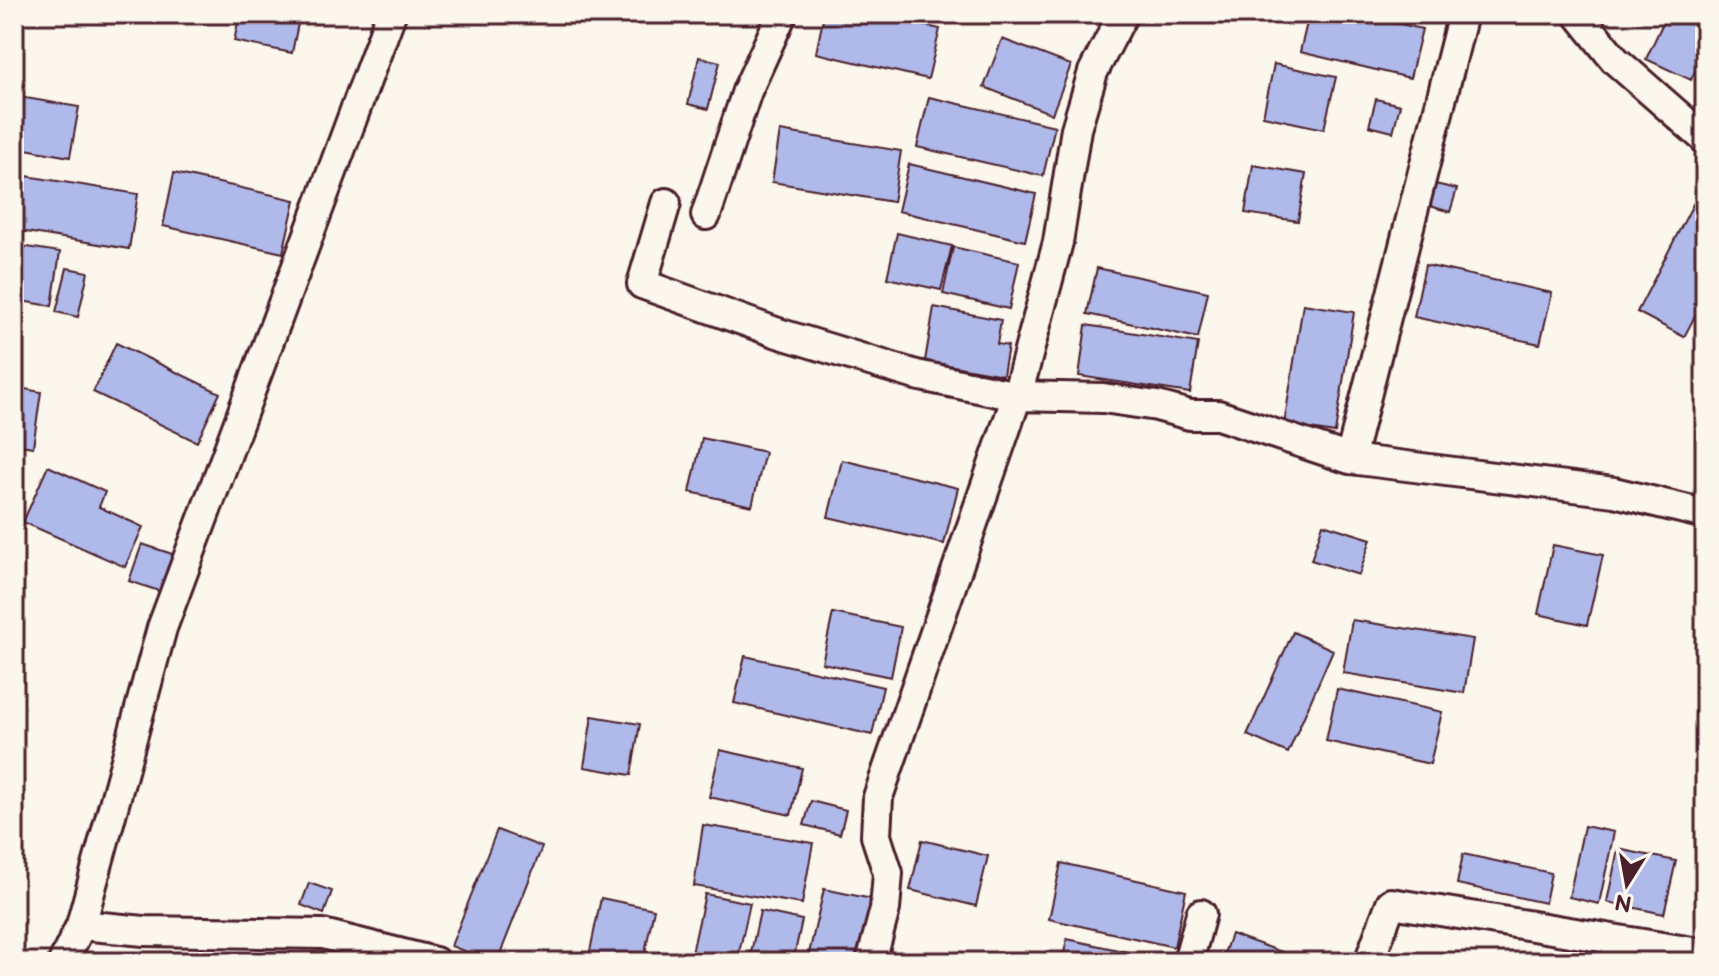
<svg xmlns="http://www.w3.org/2000/svg" width="1719" height="976" viewBox="0 0 1719 976" font-family="'Balsamiq Sans',sans-serif">
<rect width="100%" height="100%" fill="#fbf7ec"/>
<filter id="ink" filterUnits="userSpaceOnUse"><feTurbulence type="fractalNoise" baseFrequency=".0125" numOctaves="2"/><feDisplacementMap in="SourceGraphic" scale="16" xChannelSelector="R" yChannelSelector="G"/><feConvolveMatrix kernelMatrix="1 2 1 2 8 2 1 2 1" color-interpolation-filters="sRGB"/></filter>
<g filter="url(#ink)">
<path fill="#afb9ea" stroke="#4a1f2b" stroke-width="2" d="M 240,14 L 300,14 L 292,53 L 234,41 Z
M 824,14 L 873,14 L 940,29 L 928,79 L 816,53 Z
M 1309,14 L 1358,14 L 1422,29 L 1410,78 L 1300,52 Z
M 1405,14 L 1447,14 L 1445,23 Z
M 1667,14 L 1705,14 L 1705,49 L 1691,80 L 1646,59 Z
M 1002,39 L 1071,65 L 1052,114 L 984,87 Z
M 699,57 L 720,62 L 708,109 L 688,104 Z
M 1274,64 L 1336,77 L 1324,129 L 1263,116 Z
M 14,96 L 79,107 L 70,157 L 14,147 Z
M 929,97 L 1055,126 L 1043,176 L 917,147 Z
M 1376,99 L 1400,105 L 1393,132 L 1369,126 Z
M 780,131 L 901,151 L 893,202 L 772,182 Z
M 909,164 L 1036,194 L 1025,241 L 898,211 Z
M 1253,165 L 1306,174 L 1298,221 L 1245,213 Z
M 174,173 L 295,200 L 283,253 L 163,226 Z
M 14,174 L 138,194 L 129,249 L 14,230 Z
M 1435,184 L 1457,189 L 1450,212 L 1430,206 Z
M 1693,204 L 1705,210 L 1705,297 L 1684,337 L 1637,312 Z
M 897,233 L 952,246 L 941,290 L 887,278 Z
M 14,245 L 60,252 L 52,306 L 14,300 Z
M 953,247 L 1019,262 L 1009,309 L 943,294 Z
M 1425,265 L 1552,293 L 1540,344 L 1414,317 Z
M 67,268 L 88,272 L 78,317 L 56,312 Z
M 1097,268 L 1208,292 L 1198,338 L 1087,314 Z
M 1303,304 L 1354,312 L 1335,433 L 1284,425 Z
M 934,307 L 1001,320 L 997,344 L 1008,346 L 1003,375 L 925,361 Z
M 1086,325 L 1198,343 L 1190,393 L 1079,376 Z
M 116,343 L 220,393 L 197,442 L 93,392 Z
M 14,387 L 41,392 L 33,447 L 14,444 Z
M 702,438 L 765,452 L 752,506 L 690,492 Z
M 842,460 L 958,488 L 944,544 L 828,517 Z
M 48,466 L 105,492 L 99,507 L 143,527 L 125,567 L 23,522 Z
M 1323,524 L 1371,539 L 1359,575 L 1311,560 Z
M 142,544 L 175,555 L 162,592 L 129,581 Z
M 1553,545 L 1603,555 L 1587,625 L 1538,614 Z
M 833,613 L 901,627 L 891,677 L 822,663 Z
M 1352,620 L 1473,639 L 1464,693 L 1343,673 Z
M 1293,632 L 1333,650 L 1288,753 L 1247,735 Z
M 745,656 L 883,687 L 872,735 L 734,703 Z
M 1337,689 L 1442,712 L 1430,764 L 1326,741 Z
M 592,716 L 640,724 L 631,775 L 584,767 Z
M 720,750 L 802,768 L 791,815 L 709,797 Z
M 811,801 L 846,810 L 840,834 L 804,825 Z
M 703,825 L 813,843 L 802,904 L 694,886 Z
M 1584,826 L 1614,832 L 1599,904 L 1569,897 Z
M 497,830 L 542,847 L 497,962 L 492,962 L 451,946 Z
M 922,840 L 988,856 L 976,906 L 910,890 Z
M 1618,849 L 1676,861 L 1664,914 L 1607,902 Z
M 1463,854 L 1551,873 L 1545,903 L 1457,884 Z
M 1061,863 L 1186,891 L 1174,947 L 1049,919 Z
M 309,883 L 332,891 L 324,914 L 301,905 Z
M 824,889 L 872,899 L 858,962 L 807,962 Z
M 705,894 L 750,903 L 737,962 L 690,962 Z
M 601,898 L 654,909 L 643,962 L 618,962 L 589,956 Z
M 760,911 L 802,920 L 793,962 L 749,962 Z
M 1231,934 L 1310,962 L 1221,962 Z
M 1067,939 L 1156,958 L 1155,962 L 1062,962 Z"/>
<g fill="none" stroke-linecap="round" stroke-linejoin="round">
<g stroke="#4a1f2b" stroke-width="34">
<path id="minor" d="M 1578,14 L 1615,60 L 1705,139
M 666,203 L 642,284 L 778,333 L 916,375 L 1017,396 L 1103,398 L 1157,406 L 1190,415 L 1218,415 L 1350,459 L 1614,492 L 1705,514
M 706,215 L 747,91 L 782,14
M 1350,459 L 1463,14
M 81,925 L 144,931 L 323,934 L 435,962
M 63,962 L 81,925 L 162,628 L 391,14
M 871,962 L 885,909 L 888,873 L 876,836 L 878,797 L 1017,396 L 1058,242 L 1076,129 L 1093,72 L 1123,14
M 1188,962 L 1201,914
M 1369,962 L 1391,903 L 1705,954"/>
</g>
<use href="#minor" stroke="#fbf7ec" stroke-width="28"/>
</g>
</g>
<rect width="1719" height="976" fill="none" stroke="#fbf7ec" stroke-width="48"/>
<rect x="24" y="24" width="1671" height="928" fill="none" stroke="#4a1f2b" stroke-width="3" filter="url(#ink)"/>
<g transform="translate(1627 884) rotate(191)" stroke="#fbf7ec" stroke-width="6" paint-order="stroke">
<path d="M0-6L14 30L0 20L-14 30Z" fill="#4a1f2b"/>
<text y="-12" font-size="22" font-weight="bold" text-anchor="middle" fill="#4a1f2b">N</text>
</g>
</svg>
